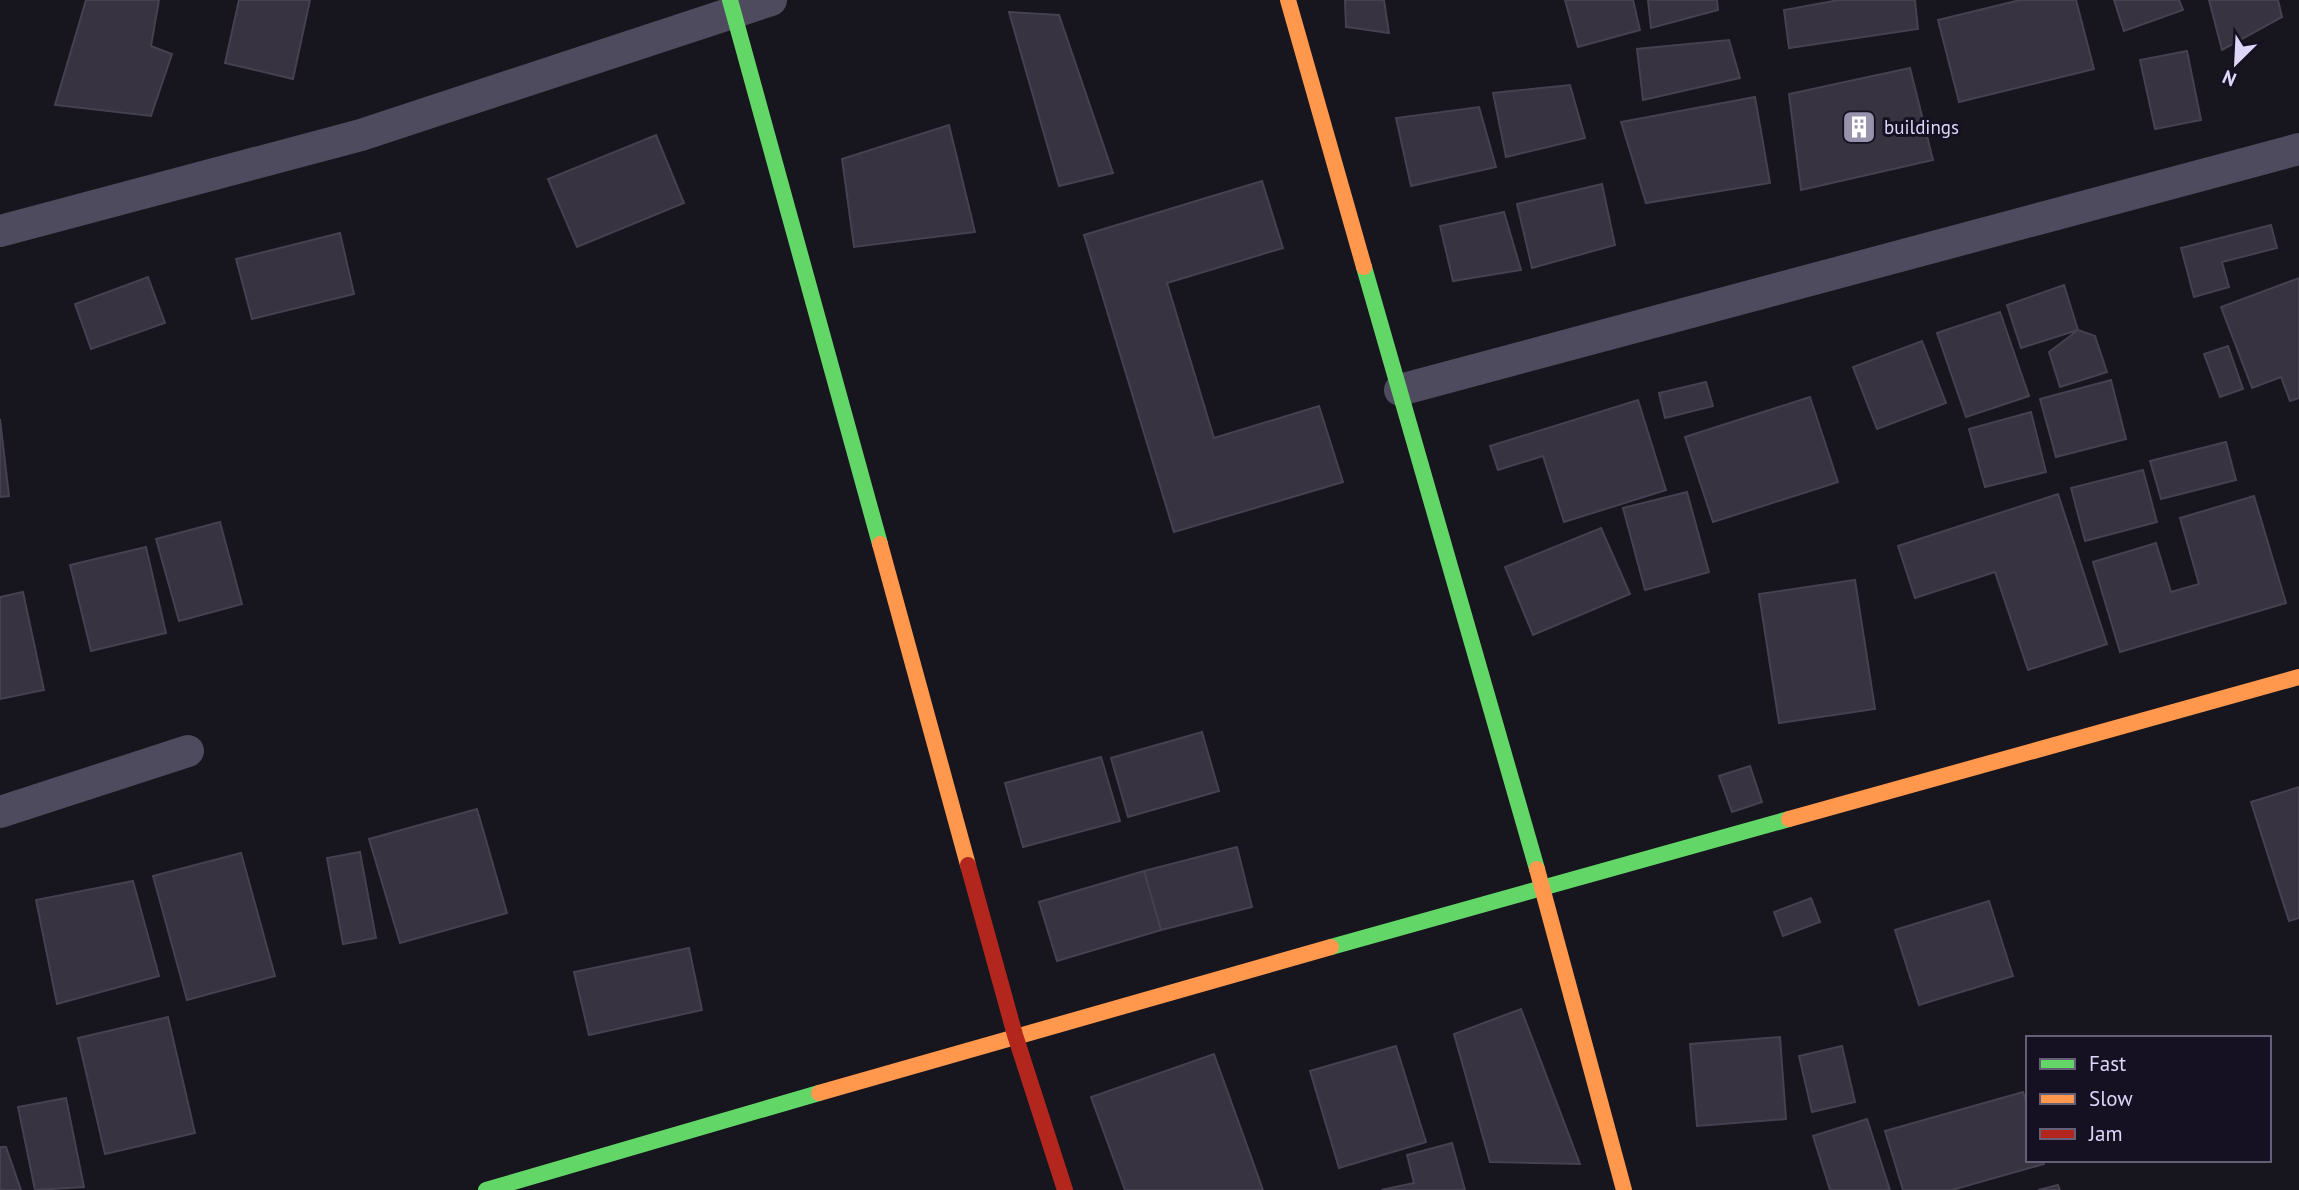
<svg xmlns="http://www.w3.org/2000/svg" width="2299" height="1190" viewBox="0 0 2299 1190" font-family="'PT Sans',sans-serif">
<rect width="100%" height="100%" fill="#17151e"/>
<path fill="#373340" stroke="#454151" stroke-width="2" d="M 86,0 L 159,0 L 151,46 L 172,54 L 151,116 L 55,105 Z
M 239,0 L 310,0 L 293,79 L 225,63 Z
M 1345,0 L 1384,0 L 1389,33 L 1346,27 Z
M 1565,0 L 1633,0 L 1640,30 L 1578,47 Z
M 1648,0 L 1717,0 L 1718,10 L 1651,28 Z
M 1839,0 L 1915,0 L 1918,29 L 1789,48 L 1784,10 Z
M 2020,0 L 2076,0 L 2094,69 L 1959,102 L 1938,20 Z
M 2114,0 L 2179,0 L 2183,10 L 2124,31 Z
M 2209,0 L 2278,0 L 2282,17 L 2222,50 Z
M 1009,12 L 1059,15 L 1113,173 L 1059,186 Z
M 1729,40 L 1740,78 L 1643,100 L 1637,49 Z
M 2187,51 L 2201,120 L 2155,129 L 2140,60 Z
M 1910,68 L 1933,160 L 1801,190 L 1789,94 Z
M 1570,85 L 1585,138 L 1506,157 L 1493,93 Z
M 1755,97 L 1770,183 L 1646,203 L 1621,122 Z
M 1479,107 L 1496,167 L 1411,186 L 1396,118 Z
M 949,125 L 975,232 L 854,247 L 842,159 Z
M 656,135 L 684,203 L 577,247 L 548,179 Z
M 1262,181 L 1283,248 L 1167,283 L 1214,438 L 1319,406 L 1343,482 L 1174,532 L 1084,235 Z
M 1602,184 L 1615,245 L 1532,268 L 1517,204 Z
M 1504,212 L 1521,270 L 1453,281 L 1440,226 Z
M 2271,225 L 2277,248 L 2222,262 L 2229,287 L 2194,297 L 2181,248 Z
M 340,233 L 354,294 L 252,319 L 236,259 Z
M 148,277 L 165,323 L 91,349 L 75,304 Z
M 2299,278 L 2299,398 L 2290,401 L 2281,377 L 2252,388 L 2221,307 Z
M 2064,285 L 2078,330 L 2021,348 L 2007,305 Z
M 2000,312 L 2029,396 L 1966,417 L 1937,333 Z
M 2078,330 L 2095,336 L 2107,372 L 2060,387 L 2049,352 Z
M 1922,341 L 1946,403 L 1877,429 L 1853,367 Z
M 2228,346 L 2243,389 L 2220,397 L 2204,354 Z
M 2111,380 L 2126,439 L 2056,457 L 2040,399 Z
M 1706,382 L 1713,406 L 1665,418 L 1659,393 Z
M 1810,397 L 1838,482 L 1713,522 L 1685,437 Z
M 1638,400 L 1666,490 L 1564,522 L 1543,456 L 1498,470 L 1490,446 Z
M 2031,412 L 2046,472 L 1985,487 L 1969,429 Z
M 0,419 L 9,496 L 0,497 Z
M 2226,442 L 2236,480 L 2161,499 L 2150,461 Z
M 2143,470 L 2157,522 L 2085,541 L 2071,488 Z
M 1687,492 L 1709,572 L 1645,590 L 1623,508 Z
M 2058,494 L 2107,644 L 2028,670 L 1995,572 L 1915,598 L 1898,546 Z
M 2254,496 L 2286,603 L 2120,652 L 2093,562 L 2156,543 L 2171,592 L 2199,584 L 2180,518 Z
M 220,522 L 242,604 L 179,621 L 156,539 Z
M 1601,528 L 1630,594 L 1533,635 L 1505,567 Z
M 146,547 L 166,633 L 91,651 L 70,565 Z
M 1855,580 L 1875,709 L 1779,723 L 1759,594 Z
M 23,592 L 44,690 L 0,699 L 0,597 Z
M 1202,732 L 1219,791 L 1128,817 L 1111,758 Z
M 1101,757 L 1120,821 L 1023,847 L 1005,783 Z
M 1750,766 L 1762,802 L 1732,812 L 1719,776 Z
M 2299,787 L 2299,918 L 2289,921 L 2251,802 Z
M 477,809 L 507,913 L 400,943 L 369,839 Z
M 1237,847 L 1252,907 L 1161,930 L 1144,871 Z
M 360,852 L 376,938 L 343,944 L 327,858 Z
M 241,853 L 275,976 L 187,1000 L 153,876 Z
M 1144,871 L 1161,930 L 1057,961 L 1039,902 Z
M 133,881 L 159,976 L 57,1004 L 36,900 Z
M 1811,898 L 1820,922 L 1783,936 L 1774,912 Z
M 1989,901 L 2013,976 L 1919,1005 L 1895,930 Z
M 689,948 L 702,1010 L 589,1035 L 574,972 Z
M 1521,1009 L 1580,1164 L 1490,1162 L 1454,1034 Z
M 168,1017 L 195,1133 L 105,1154 L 78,1038 Z
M 1780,1037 L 1786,1119 L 1697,1126 L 1690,1044 Z
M 1396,1046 L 1426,1142 L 1339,1168 L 1310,1071 Z
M 1842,1046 L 1855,1102 L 1812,1112 L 1799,1056 Z
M 1214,1054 L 1263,1190 L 1125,1190 L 1091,1097 Z
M 2023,1092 L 2028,1108 L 2028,1160 L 2043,1160 L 2044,1164 L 1952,1190 L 1903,1190 L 1885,1131 Z
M 66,1098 L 84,1187 L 35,1190 L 18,1107 Z
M 1867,1119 L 1890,1190 L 1830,1190 L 1813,1136 Z
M 1452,1143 L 1465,1190 L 1381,1190 L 1414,1183 L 1407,1155 Z
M 0,1147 L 6,1147 L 21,1190 L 0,1190 Z
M 2058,1185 L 2060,1190 L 2038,1190 Z"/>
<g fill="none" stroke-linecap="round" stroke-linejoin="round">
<path stroke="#4d4b5d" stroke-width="32" d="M 0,231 L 361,135 L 771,0
M 1400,390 L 2299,149
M 0,812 L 188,751"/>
<path stroke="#63d668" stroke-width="16" d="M 730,0 L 880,544
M 1364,267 L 1537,869
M 1331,947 L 1789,819
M 486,1190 L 819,1093"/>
<path stroke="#ff974d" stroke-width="16" d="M 1288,0 L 1364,267
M 880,544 L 968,865
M 1789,819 L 2299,677
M 1537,869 L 1624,1190
M 819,1093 L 1331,947"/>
<path stroke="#b3261e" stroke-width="16" d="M 968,865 L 1015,1035 L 1065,1190"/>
</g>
<defs>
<g id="building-square" transform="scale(1.75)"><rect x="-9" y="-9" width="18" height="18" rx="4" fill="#9893ac" stroke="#151122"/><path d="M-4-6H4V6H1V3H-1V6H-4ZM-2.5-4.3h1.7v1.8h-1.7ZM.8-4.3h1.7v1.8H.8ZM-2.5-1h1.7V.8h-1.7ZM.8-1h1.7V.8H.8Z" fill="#fff"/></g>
</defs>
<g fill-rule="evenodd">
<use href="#building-square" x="1859" y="127"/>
</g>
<g text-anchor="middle" stroke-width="6" stroke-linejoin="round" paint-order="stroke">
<g font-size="19" fill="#ded7f9" stroke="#151122" text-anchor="start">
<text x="1884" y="134">buildings</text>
</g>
</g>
<rect x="2026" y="1036" width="245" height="126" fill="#151122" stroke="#656078" stroke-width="2"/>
<rect x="2040" y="1059" width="35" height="10" fill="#63d668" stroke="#656078" stroke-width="2"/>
<text x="2089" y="1071" font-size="21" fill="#ded7f9">Fast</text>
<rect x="2040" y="1094" width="35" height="10" fill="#ff974d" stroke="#656078" stroke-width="2"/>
<text x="2089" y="1106" font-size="21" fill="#ded7f9">Slow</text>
<rect x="2040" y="1129" width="35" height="10" fill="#b3261e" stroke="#656078" stroke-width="2"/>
<text x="2089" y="1141" font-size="21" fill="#ded7f9">Jam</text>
<g transform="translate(2236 63) rotate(204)" stroke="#151122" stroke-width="5" paint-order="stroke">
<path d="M0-5L12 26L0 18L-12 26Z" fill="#ded7f9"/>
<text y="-10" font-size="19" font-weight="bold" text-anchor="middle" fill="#ded7f9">N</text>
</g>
</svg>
